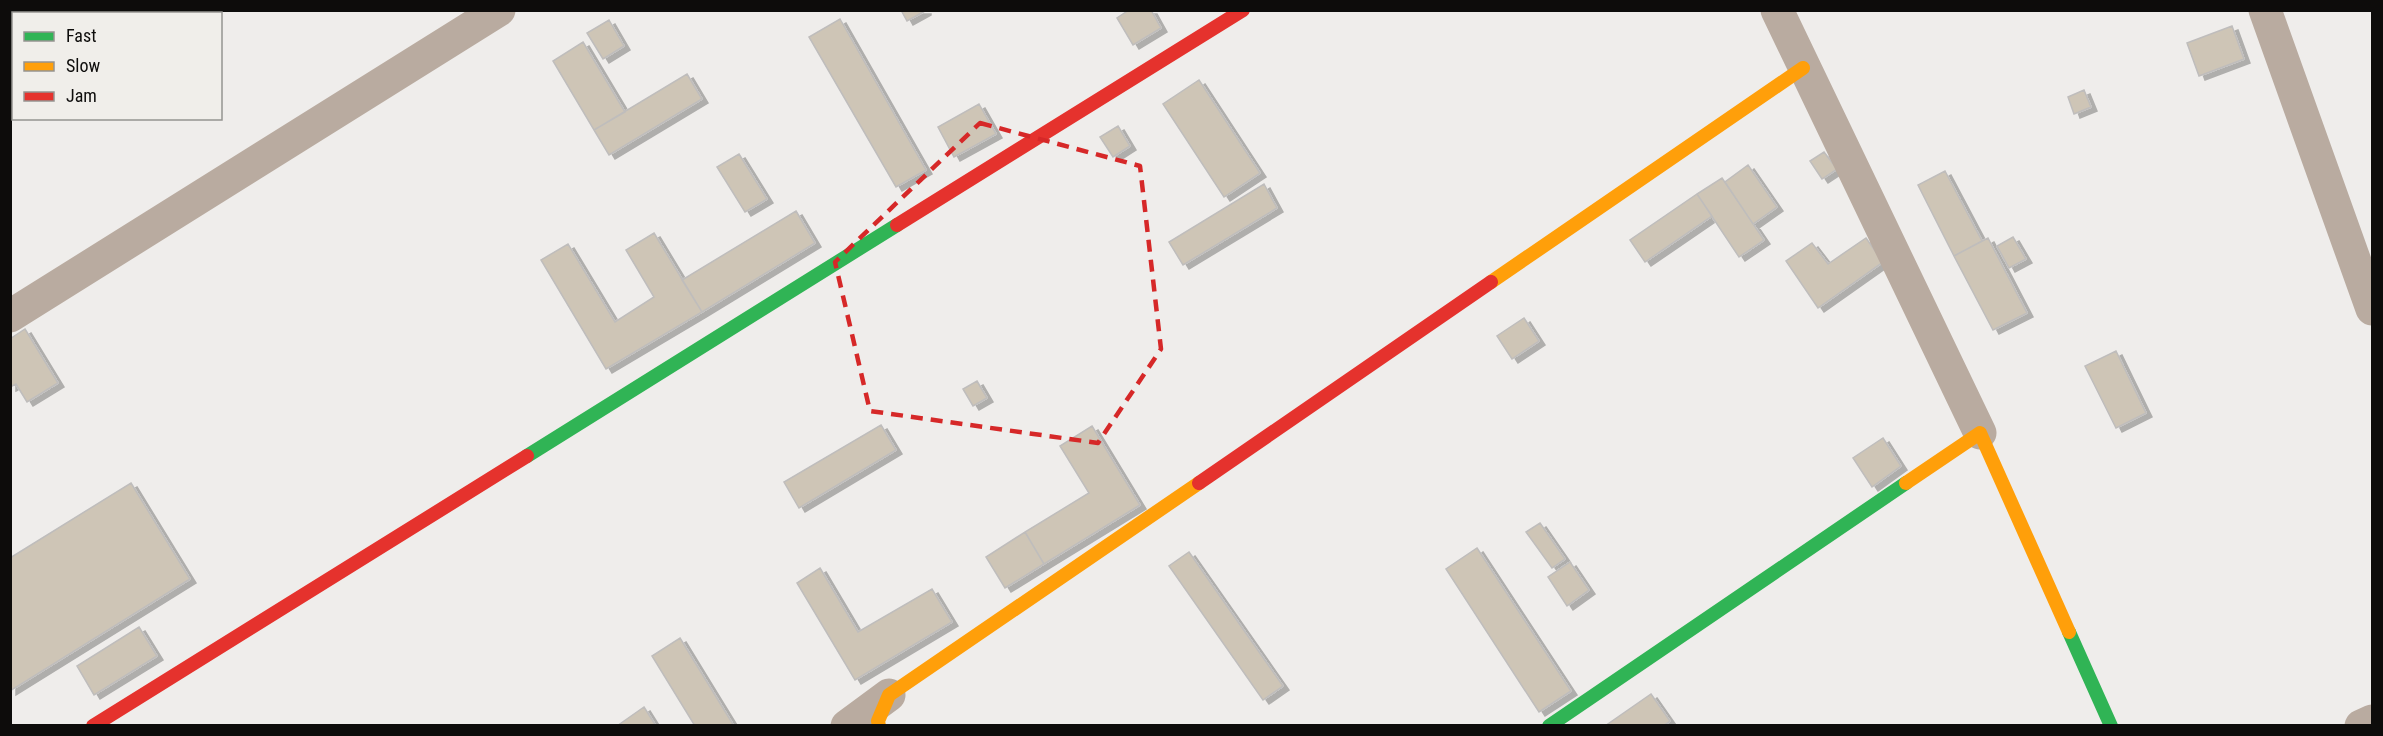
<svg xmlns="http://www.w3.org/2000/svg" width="2383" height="736" viewBox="0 0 2383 736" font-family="'Roboto Condensed',sans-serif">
<defs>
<filter id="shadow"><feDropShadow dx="6" dy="4" stdDeviation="0" flood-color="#0004"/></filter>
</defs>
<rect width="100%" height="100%" fill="#efedeb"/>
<path fill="#cec5b6" stroke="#bfbdbc" stroke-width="1.5" filter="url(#shadow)" d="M 901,10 L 925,10 L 925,11 L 907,21 Z
M 1129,10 L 1151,10 L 1161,28 L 1133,45 L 1117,18 Z
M 840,19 L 926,170 L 896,187 L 809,37 Z
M 609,20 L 624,46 L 603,59 L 587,33 Z
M 2232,26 L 2244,59 L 2199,76 L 2187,43 Z
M 583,42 L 625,112 L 594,130 L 553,61 Z
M 687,74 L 702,99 L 609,155 L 594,130 Z
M 1199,80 L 1260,173 L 1224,197 L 1163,104 Z
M 2084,90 L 2091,107 L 2074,114 L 2068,97 Z
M 979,104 L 996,134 L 954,157 L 938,127 Z
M 1118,126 L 1130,146 L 1113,157 L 1100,137 Z
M 1824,152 L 1837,169 L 1822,179 L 1810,161 Z
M 739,154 L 767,199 L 745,212 L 717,167 Z
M 1748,165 L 1777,207 L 1753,224 L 1725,182 Z
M 1945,171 L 1982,241 L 1954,256 L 1918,185 Z
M 1722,178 L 1764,240 L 1739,257 L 1697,194 Z
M 1264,184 L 1277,208 L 1183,265 L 1169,242 Z
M 1697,194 L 1712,216 L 1645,262 L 1630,240 Z
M 796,211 L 815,243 L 702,312 L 682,280 Z
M 654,233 L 702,312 L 606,369 L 541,260 L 568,244 L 615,322 L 654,297 L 626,250 Z
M 2013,237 L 2026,259 L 2009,268 L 1997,246 Z
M 1866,238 L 1883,262 L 1818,308 L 1786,261 L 1812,243 L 1828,264 Z
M 1988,238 L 2027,313 L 1993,330 L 1954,256 Z
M 1524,318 L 1539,341 L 1512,359 L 1497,336 Z
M 25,329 L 58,383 L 27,402 L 16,384 L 10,387 L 10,339 Z
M 2116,351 L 2146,413 L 2116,428 L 2085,366 Z
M 977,381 L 987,398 L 973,406 L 963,389 Z
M 881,425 L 896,450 L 799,508 L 784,482 Z
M 1092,426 L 1140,505 L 1044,564 L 1025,532 L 1089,493 L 1060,446 Z
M 1883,438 L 1901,466 L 1872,487 L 1853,458 Z
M 131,483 L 190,579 L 10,691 L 10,558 Z
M 1540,523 L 1565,559 L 1552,568 L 1526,532 Z
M 1025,532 L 1044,564 L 1005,588 L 986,557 Z
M 1477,548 L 1571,691 L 1539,712 L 1446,569 Z
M 1189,552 L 1283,686 L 1263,700 L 1169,566 Z
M 1570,562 L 1589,590 L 1567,606 L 1548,577 Z
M 820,568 L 858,632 L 932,589 L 952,622 L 855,680 L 797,583 Z
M 139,627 L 157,656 L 94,695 L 77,666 Z
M 680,638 L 734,726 L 695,726 L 652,656 Z
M 1651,694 L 1670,721 L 1663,726 L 1605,726 Z
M 644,707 L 656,726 L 617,726 Z"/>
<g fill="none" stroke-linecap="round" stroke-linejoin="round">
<path stroke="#b9aba0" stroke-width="33" d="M 1777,10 L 1980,433
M 2265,10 L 2372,309
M 10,316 L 499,10
M 847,726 L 889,695
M 2361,726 L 2372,721"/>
<path stroke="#30b455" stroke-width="14" d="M 527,456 L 897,225
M 2069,632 L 2111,726
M 1549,726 L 1906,483"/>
<path stroke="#ff9f0a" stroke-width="14" d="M 1491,282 L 1803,68
M 1906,483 L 1980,433 L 2069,632
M 879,726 L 878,721 L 889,695 L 1199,483"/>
<path stroke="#e5322d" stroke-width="14" d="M 897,225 L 1243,10
M 1199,483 L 1491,282
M 93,726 L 527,456"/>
</g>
<path fill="none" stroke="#d62828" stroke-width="4.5" stroke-dasharray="12 8" stroke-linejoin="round" d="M 980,123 L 1140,166 L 1161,349 L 1098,443 L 870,411 L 835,262 Z"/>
<rect width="2383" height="736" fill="none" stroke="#0d0c0b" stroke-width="24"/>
<rect x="12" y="12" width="210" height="108" fill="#f0eeea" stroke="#959491" stroke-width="1.5"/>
<rect x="24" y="32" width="30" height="9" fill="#30b455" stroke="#959491" stroke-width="1.5"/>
<text x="66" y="42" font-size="18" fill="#0d0c0b">Fast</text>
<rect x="24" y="62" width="30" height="9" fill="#ff9f0a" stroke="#959491" stroke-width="1.5"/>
<text x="66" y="72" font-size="18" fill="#0d0c0b">Slow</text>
<rect x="24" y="92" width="30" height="9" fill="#e5322d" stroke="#959491" stroke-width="1.5"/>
<text x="66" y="102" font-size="18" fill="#0d0c0b">Jam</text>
</svg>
